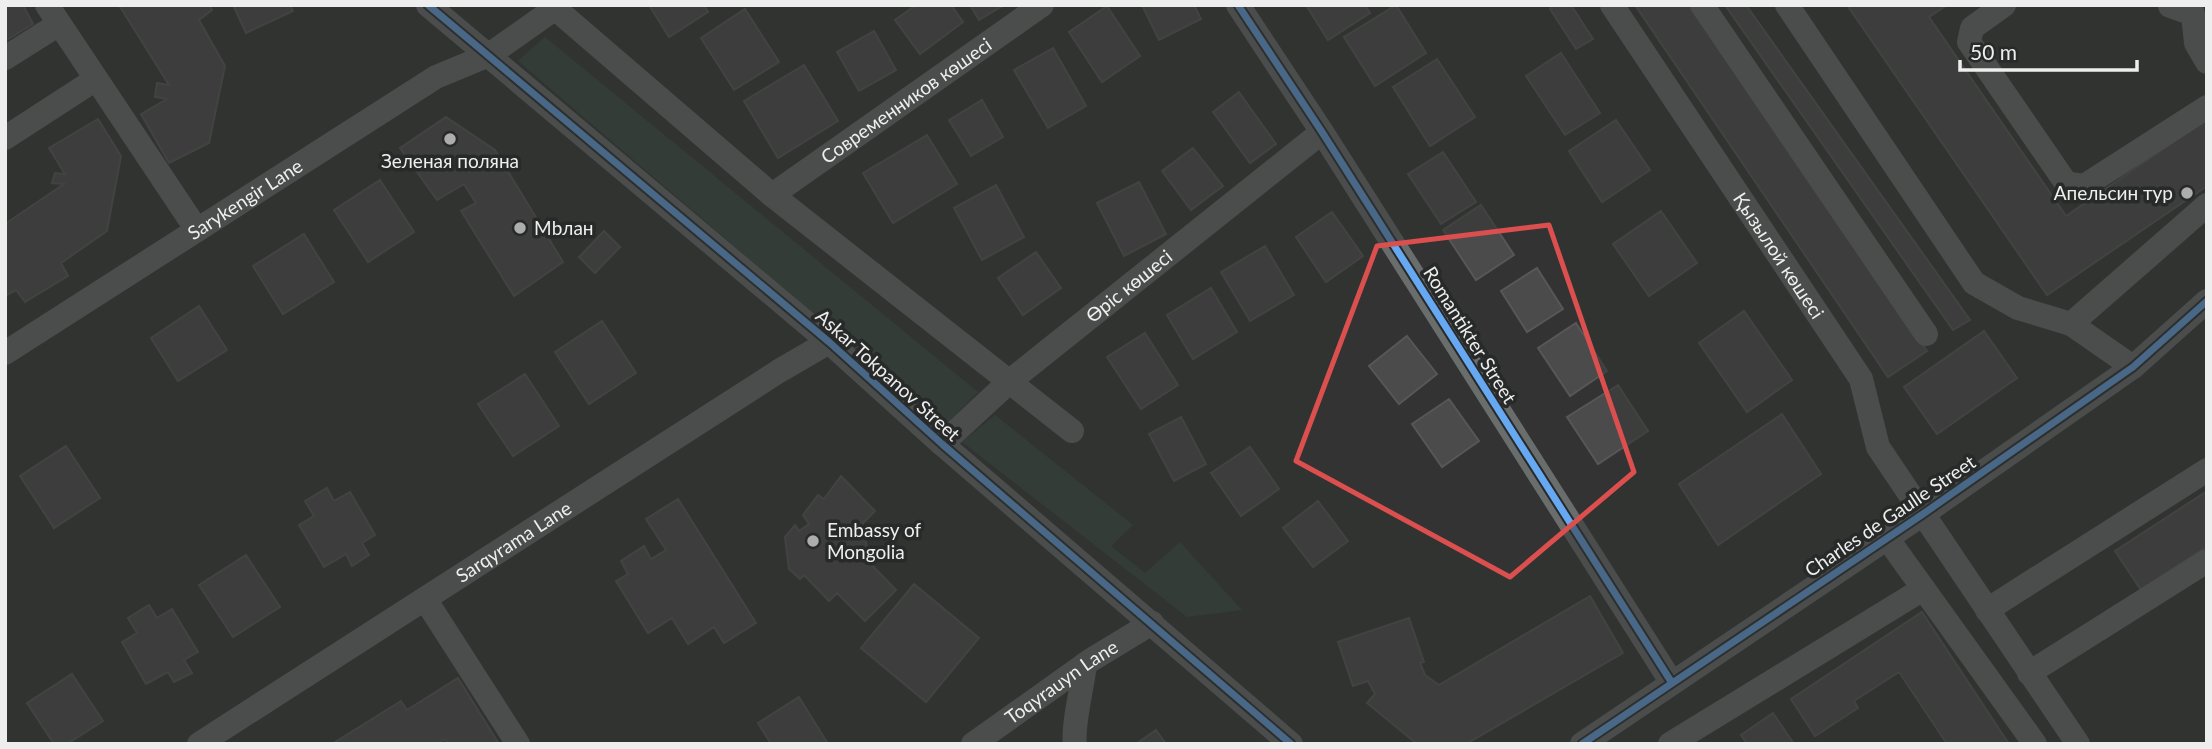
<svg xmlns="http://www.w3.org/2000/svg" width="2212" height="749" viewBox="0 0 2212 749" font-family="Lato,sans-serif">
<rect width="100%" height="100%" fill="#323332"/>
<path fill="#35473f" d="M 545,37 L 978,392 L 944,426 L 518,61 Z
M 995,415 L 1133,525 L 1111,546 L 1145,573 L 1180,542 L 1242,610 L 1187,617 L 962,442 Z"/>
<path fill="#4a4b4a" stroke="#565756" stroke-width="2" d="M 5,5 L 23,5 L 33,24 L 5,41 Z
M 119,5 L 209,5 L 212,10 L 199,20 L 225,66 L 209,143 L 169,163 L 141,114 L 167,99 L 155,97 L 157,83 L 169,85 Z
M 238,5 L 290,5 L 293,11 L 246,33 L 234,7 Z
M 649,5 L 704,5 L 708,12 L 669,37 Z
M 916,5 L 951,5 L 963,22 L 920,54 L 895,20 Z
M 970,5 L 1004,5 L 979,20 Z
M 1142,5 L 1194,5 L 1201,19 L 1159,40 Z
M 1306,5 L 1365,5 L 1370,13 L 1328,40 Z
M 1396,5 L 1426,53 L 1375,86 L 1344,37 Z
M 1555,5 L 1571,5 L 1593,39 L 1576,49 L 1550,9 Z
M 1635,5 L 1690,5 L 1927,351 L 1888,377 Z
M 1725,5 L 1746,5 L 1970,320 L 1953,330 Z
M 1847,5 L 1947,5 L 1929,17 L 2066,216 L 2207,119 L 2207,186 L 2047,295 Z
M 1107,6 L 1140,56 L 1102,82 L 1069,32 Z
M 745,9 L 779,62 L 734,90 L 701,38 Z
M 874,31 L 896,70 L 859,91 L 837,52 Z
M 1053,48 L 1086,106 L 1048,128 L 1014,70 Z
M 1561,53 L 1600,113 L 1565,135 L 1526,76 Z
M 1437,59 L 1475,117 L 1430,146 L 1393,87 Z
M 804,65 L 838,121 L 778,158 L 744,101 Z
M 1239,92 L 1276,144 L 1250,163 L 1213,112 Z
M 982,100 L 1003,137 L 971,156 L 949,120 Z
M 446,117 L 495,150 L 563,262 L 514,296 L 461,211 L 476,203 L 464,184 L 437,200 L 400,148 Z
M 98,119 L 121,156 L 107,231 L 61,263 L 68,276 L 25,302 L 16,290 L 5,296 L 5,224 L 64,184 L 52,183 L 55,173 L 65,174 L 49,148 Z
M 1616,120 L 1650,170 L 1602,202 L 1569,151 Z
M 927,135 L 957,184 L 893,223 L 863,173 Z
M 1193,148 L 1223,186 L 1191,210 L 1162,171 Z
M 1443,152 L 1476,202 L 1441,224 L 1408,174 Z
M 380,180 L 414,232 L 368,262 L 334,210 Z
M 1139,182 L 1166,234 L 1124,256 L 1097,203 Z
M 996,185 L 1024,237 L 982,260 L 954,208 Z
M 1481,205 L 1514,255 L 1476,280 L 1443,230 Z
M 1661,211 L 1697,263 L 1649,296 L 1613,244 Z
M 1332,212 L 1363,256 L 1326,282 L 1296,237 Z
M 604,231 L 620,247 L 595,273 L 579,257 Z
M 304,234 L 334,282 L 283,314 L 253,266 Z
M 1265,246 L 1294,295 L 1250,321 L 1221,272 Z
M 1036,252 L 1061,288 L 1023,315 L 998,278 Z
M 1537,268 L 1563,309 L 1527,332 L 1501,291 Z
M 1211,288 L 1237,332 L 1193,359 L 1167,315 Z
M 199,306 L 227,350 L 178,381 L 151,338 Z
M 1744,311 L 1792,380 L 1747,412 L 1699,343 Z
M 602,321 L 636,373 L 589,404 L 555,352 Z
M 1576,323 L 1607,371 L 1570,396 L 1538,348 Z
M 1984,331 L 2017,378 L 1937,434 L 1904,387 Z
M 1145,333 L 1178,385 L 1141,409 L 1107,357 Z
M 1407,336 L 1437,374 L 1399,404 L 1369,366 Z
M 525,374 L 559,426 L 513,456 L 478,404 Z
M 1618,385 L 1648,431 L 1598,464 L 1567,417 Z
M 1449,399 L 1479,441 L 1442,467 L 1412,424 Z
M 1782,414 L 1821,474 L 1718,545 L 1679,484 Z
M 1181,417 L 1206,464 L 1174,481 L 1149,434 Z
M 66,446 L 100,498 L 54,528 L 20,476 Z
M 1250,447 L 1279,489 L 1241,516 L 1211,473 Z
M 841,476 L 875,511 L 863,523 L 869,562 L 896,590 L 865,621 L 837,593 L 829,601 L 804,575 L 800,579 L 789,569 L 785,537 L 795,525 L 799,531 L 809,524 L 803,515 L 818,495 L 824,499 Z
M 327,488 L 334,501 L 350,492 L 375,535 L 362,543 L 369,555 L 352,566 L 346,554 L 324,567 L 299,525 L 314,516 L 305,501 Z
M 2207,491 L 2207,546 L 2141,590 L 2115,551 Z
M 678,499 L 756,623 L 724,643 L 714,627 L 688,644 L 672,618 L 648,633 L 616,581 L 628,574 L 621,561 L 644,546 L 651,559 L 666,550 L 646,519 Z
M 1318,501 L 1348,541 L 1313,567 L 1283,528 Z
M 246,555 L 280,607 L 233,637 L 199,585 Z
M 914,584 L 979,638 L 926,702 L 861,648 Z
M 1590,596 L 1623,653 L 1466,744 L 1417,744 L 1367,703 L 1375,694 L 1368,681 L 1353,686 L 1338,642 L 1409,618 L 1424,662 L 1420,663 L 1425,675 L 1439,685 Z
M 149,605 L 157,618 L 172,609 L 198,652 L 184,660 L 192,673 L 174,682 L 168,672 L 146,684 L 122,642 L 137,633 L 128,618 Z
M 1922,612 L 2009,744 L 1947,744 L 1899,672 L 1854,701 L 1858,708 L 1815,736 L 1791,699 Z
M 72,674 L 103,721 L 67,744 L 54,744 L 27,703 Z
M 458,678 L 499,744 L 449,744 L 445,739 L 437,744 L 332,744 L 401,701 L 407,710 Z
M 799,697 L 828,744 L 771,744 L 758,723 Z
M 1773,713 L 1794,744 L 1747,744 L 1741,735 Z
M 1156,730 L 1166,744 L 1136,744 Z"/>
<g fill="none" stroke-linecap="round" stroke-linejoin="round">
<g stroke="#696d6b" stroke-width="24">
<path d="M 47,5 L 197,230"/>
<path d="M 428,5 L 829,342 L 942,444 L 1291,744"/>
<path d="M 551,5 L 772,195 L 1072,431"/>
<path d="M 1238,5 L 1322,132 L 1672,683"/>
<path id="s1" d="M 1612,5 L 1861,379 L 1878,447 L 2078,744"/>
<path d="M 1702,5 L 1926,334"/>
<path d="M 1787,5 L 1974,283 L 2018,308 L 2071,324 L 2133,367"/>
<path d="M 2004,5 L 1972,28 L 1969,42 L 2066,183 L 2084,186 L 2207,107"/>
<path d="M 2170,6 L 2193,14 L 2196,43 L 2207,62"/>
<path d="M 5,58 L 59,24"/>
<path d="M 5,138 L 96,79"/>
<path id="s2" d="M 772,195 L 1042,5"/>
<path d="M 2071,324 L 2207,205"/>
<path id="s3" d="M 5,353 L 436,77 L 489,55 L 560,5"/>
<path id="s4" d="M 942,444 L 1010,381 L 1322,132"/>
<path d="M 1887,538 L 2035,744"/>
<path d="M 425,599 L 518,744"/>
<path d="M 1987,610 L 2207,470"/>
<path d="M 2029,673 L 2207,561"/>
<path id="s5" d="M 199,744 L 779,371 L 829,342"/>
<path id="s6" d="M 973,744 L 1091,660 L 1152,623"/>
<path d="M 1075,744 C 1072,727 1083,684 1085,664"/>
<path d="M 1582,744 L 1923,514 L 2133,367 L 2207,301"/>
<path d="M 1670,744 L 1923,589"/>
</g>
<g stroke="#272a28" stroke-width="11">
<path id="cycleway" d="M 428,5 L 829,342 L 942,444 L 1291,744
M 1238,5 L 1322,132 L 1672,683
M 1582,744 L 1923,514 L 2133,367 L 2207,301"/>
</g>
<use href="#cycleway" stroke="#66a8f1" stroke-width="7"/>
</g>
<path d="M0 0H2212V749H0ZM 1549,225 L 1634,472 L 1510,577 L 1296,461 L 1377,246 Z" fill="#323332" fill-opacity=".55" fill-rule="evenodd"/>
<path fill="none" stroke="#db504f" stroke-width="5" stroke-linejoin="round" d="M 1549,225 L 1634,472 L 1510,577 L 1296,461 L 1377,246 Z"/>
<g fill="#acadac" stroke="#272a28" stroke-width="2.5">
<circle cx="450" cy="139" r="7"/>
<circle cx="2187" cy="193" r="7"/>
<circle cx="520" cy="228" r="7"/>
<circle cx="813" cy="541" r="7"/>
</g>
<g text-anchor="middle" stroke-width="7" stroke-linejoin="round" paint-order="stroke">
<g font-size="19" fill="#edeeed" stroke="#272a28">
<text dy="7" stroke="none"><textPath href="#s2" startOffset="164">Современников көшесі</textPath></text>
<text dy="7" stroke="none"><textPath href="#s3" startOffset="285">Sarykengir Lane</textPath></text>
<text dy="7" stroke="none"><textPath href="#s1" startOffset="301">Қызылой көшесі</textPath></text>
<text dy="7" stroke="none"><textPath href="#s4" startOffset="245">Өріс көшесі</textPath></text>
<text transform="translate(1470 335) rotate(58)" y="7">Romantikter Street</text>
<text transform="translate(888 375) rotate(42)" y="7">Askar Tokpanov Street</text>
<text transform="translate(1890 516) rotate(-34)" y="7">Charles de Gaulle Street</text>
<text dy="7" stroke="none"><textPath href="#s5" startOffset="374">Sarqyrama Lane</textPath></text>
<text dy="7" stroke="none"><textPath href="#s6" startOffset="108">Toqyrauyn Lane</textPath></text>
</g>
<g font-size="19" fill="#edeeed" stroke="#272a28" text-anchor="start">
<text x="450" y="168" text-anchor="middle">Зеленая поляна</text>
<text x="2173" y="200" text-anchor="end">Апельсин тур</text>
<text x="534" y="235">Мbлан</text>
<text x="827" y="537">Embassy of<tspan x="827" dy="22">Mongolia</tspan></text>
</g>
</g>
<rect width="2212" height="749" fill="none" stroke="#edeeed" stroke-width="14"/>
<path d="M1960 60v10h177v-10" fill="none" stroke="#edeeed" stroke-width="3.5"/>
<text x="1970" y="60" font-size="21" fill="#edeeed" stroke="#272a28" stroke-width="5" paint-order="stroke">50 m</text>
</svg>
